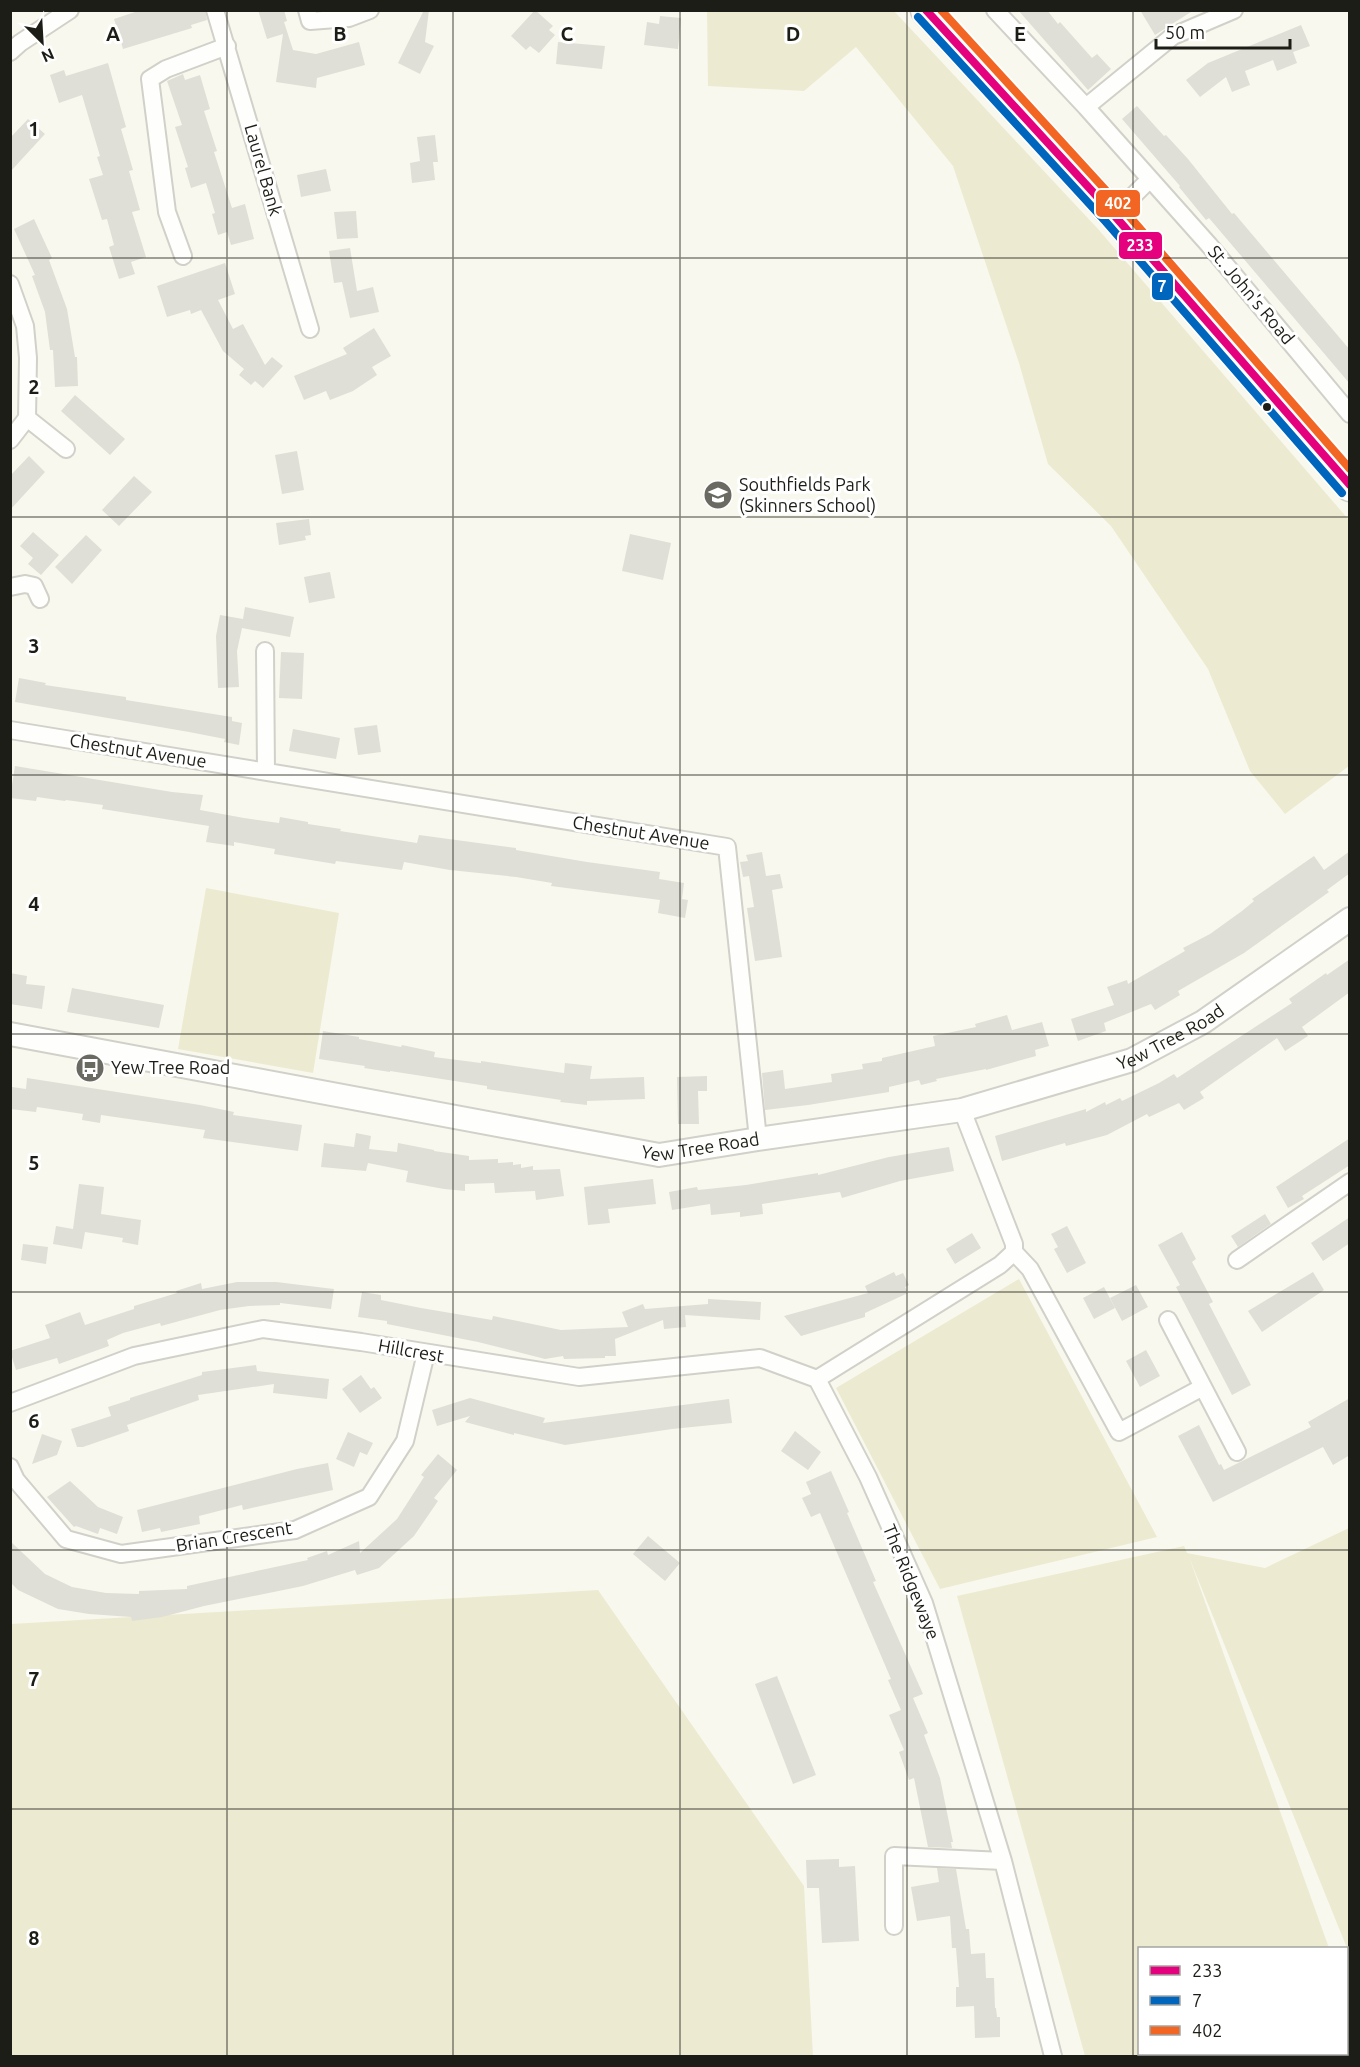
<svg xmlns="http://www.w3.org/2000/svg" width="1360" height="2067" viewBox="0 0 1360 2067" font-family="Ubuntu,sans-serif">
<rect width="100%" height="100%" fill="#f8f8ee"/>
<path fill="#ecebd1" d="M 707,11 L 894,11 L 1098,229 L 1349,520 L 1349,766 L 1285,814 L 1250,771 L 1208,669 L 1111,526 L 1048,464 L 1019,363 L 953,166 L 856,47 L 804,91 L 708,86 Z
M 206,888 L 339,913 L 313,1073 L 178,1049 Z
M 1019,1279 L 1157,1537 L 940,1589 L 836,1388 Z
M 1349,1528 L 1349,1953 L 1189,1557 L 1329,1948 L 1140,1948 L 1140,2054 L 1148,2054 L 1140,2056 L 1085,2056 L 957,1596 L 1184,1546 L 1187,1553 L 1265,1568 Z
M 598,1590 L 804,1886 L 813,2056 L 11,2056 L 11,1624 Z
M 1349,1978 L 1349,2056 L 1155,2056 L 1162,2054 L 1346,2054 L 1346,1979 Z"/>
<path fill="#dfdfd7" d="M 141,10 L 205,10 L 207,20 L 191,25 L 192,28 L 123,49 L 114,19 Z
M 258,10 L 284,10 L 287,21 L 284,22 L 293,50 L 316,54 L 359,42 L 365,65 L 317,78 L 316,88 L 276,82 L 283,34 L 267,39 Z
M 424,10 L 429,10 L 425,42 L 434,46 L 420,74 L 398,63 Z
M 535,10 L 553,26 L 549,30 L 555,35 L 539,53 L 530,46 L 526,50 L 511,36 Z
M 1018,10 L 1047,10 L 1058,24 L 1060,22 L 1092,58 L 1097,54 L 1111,69 L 1088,90 Z
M 1140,10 L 1194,10 L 1155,35 Z
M 660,16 L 681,18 L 678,49 L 644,45 L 647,22 L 659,24 Z
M 1301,25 L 1310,46 L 1293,52 L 1297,63 L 1277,71 L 1273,60 L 1245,71 L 1250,85 L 1232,92 L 1226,77 L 1200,97 L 1186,80 L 1208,63 Z
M 558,42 L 605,46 L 602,69 L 556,64 Z
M 108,63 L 126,127 L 121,129 L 133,170 L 129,171 L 140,210 L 132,212 L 146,257 L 131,262 L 135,274 L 119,279 L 109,247 L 114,245 L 107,219 L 102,220 L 89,179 L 103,175 L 97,157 L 100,156 L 82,95 L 59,103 L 50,75 L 64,70 L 66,76 Z
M 183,74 L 185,80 L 200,75 L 210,109 L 204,111 L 217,151 L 214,152 L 232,208 L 245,204 L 254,239 L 231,245 L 227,232 L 218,235 L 212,214 L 215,213 L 206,183 L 191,188 L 185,168 L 188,167 L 175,127 L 182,125 L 167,81 Z
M 1137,106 L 1164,136 L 1166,135 L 1188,159 L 1232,214 L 1234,213 L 1350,350 L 1350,384 L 1209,218 L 1206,220 L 1179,187 L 1180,186 L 1122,119 Z
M 28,119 L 45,134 L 10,172 L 10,138 Z
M 435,135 L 438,162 L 433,162 L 435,180 L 412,183 L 410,163 L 420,161 L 417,137 Z
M 326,169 L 331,191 L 301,197 L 297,175 Z
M 356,211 L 358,238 L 337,239 L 334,212 Z
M 34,219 L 52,258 L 49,260 L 67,309 L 75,357 L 77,357 L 78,386 L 55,387 L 53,350 L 50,350 L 45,312 L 32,276 L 35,275 L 14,229 Z
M 350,248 L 357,291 L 373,287 L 379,312 L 350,318 L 342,282 L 334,283 L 329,251 Z
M 225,263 L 235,294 L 218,300 L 233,329 L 243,324 L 265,365 L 272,357 L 283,366 L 263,388 L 255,381 L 251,385 L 239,375 L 244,369 L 223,351 L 201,310 L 191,314 L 190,310 L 167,317 L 157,286 Z
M 374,328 L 391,356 L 372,367 L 377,375 L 353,391 L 330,400 L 326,391 L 304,400 L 294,376 L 347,354 L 343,348 Z
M 75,395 L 125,439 L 110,455 L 61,411 Z
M 297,451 L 304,490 L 282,494 L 275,455 Z
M 29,456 L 45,472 L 10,510 L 10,476 Z
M 134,476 L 152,492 L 119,526 L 102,510 Z
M 309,519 L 311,535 L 305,536 L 306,540 L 279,545 L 276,523 Z
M 33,532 L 59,555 L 41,575 L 28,564 L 33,558 L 20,546 Z
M 630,534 L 671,543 L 663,580 L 622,571 Z
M 86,535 L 102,550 L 72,584 L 55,567 Z
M 330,572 L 335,598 L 309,603 L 304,577 Z
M 245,607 L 294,617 L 290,637 L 242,628 L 237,651 L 239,687 L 218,688 L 216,636 L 220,615 L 243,619 Z
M 281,652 L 304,653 L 302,699 L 279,698 Z
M 19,678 L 46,683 L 45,685 L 126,697 L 126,700 L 232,717 L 232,721 L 242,723 L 239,745 L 224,742 L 225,739 L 189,732 L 15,702 Z
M 377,725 L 381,752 L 358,755 L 354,728 Z
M 293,729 L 340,738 L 336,759 L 289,751 Z
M 15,766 L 172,792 L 203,795 L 200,810 L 244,818 L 279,823 L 280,817 L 308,822 L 308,824 L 341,829 L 340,831 L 417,843 L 419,835 L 516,848 L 516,850 L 587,862 L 660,872 L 659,879 L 684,883 L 682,899 L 688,900 L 685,918 L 658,913 L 660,900 L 551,886 L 552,883 L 516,877 L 450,870 L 404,862 L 402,870 L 336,861 L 335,864 L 274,854 L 275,849 L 234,842 L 234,846 L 206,842 L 209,826 L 102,809 L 103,805 L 66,800 L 65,801 L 37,797 L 36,801 L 10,798 Z
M 1350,851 L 1350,873 L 1327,890 L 1329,892 L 1244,953 L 1178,991 L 1180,995 L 1155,1010 L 1151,1004 L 1104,1023 L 1106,1031 L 1078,1041 L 1071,1019 L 1114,1005 L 1107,987 L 1127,980 L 1128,984 L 1185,951 L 1183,948 L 1210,934 L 1242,911 L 1254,901 L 1252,899 L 1314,856 L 1324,870 Z
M 762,852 L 766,876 L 780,874 L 783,888 L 772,890 L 782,957 L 755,961 L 747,908 L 754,907 L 749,876 L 743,877 L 740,862 L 748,861 L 746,855 Z
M 1350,959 L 1350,992 L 1302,1027 L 1308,1036 L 1285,1051 L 1277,1038 L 1200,1092 L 1204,1098 L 1184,1110 L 1179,1103 L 1149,1117 L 1147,1114 L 1107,1135 L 1066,1146 L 1065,1143 L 1002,1161 L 995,1136 L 1086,1109 L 1086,1112 L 1105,1102 L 1106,1105 L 1120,1098 L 1122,1101 L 1159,1083 L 1174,1074 L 1177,1078 L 1292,1003 L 1289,999 L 1326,973 L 1327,975 Z
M 10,973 L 27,976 L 26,984 L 45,986 L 42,1009 L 10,1004 Z
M 72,988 L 164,1005 L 159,1028 L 67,1012 Z
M 1007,1015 L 1012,1030 L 1042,1022 L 1049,1046 L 1035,1050 L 1036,1056 L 986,1070 L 986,1069 L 936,1079 L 937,1081 L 921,1085 L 919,1080 L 889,1087 L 889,1092 L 808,1105 L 765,1110 L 762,1073 L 783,1070 L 785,1089 L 832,1082 L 831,1074 L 863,1069 L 862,1064 L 882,1061 L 882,1058 L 935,1046 L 933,1036 L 976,1027 L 975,1024 Z
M 323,1031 L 359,1037 L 359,1039 L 401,1047 L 402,1045 L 435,1052 L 434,1057 L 481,1063 L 481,1061 L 564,1073 L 565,1063 L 592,1066 L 590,1079 L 644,1077 L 645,1099 L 587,1101 L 587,1105 L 560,1102 L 561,1100 L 487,1089 L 487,1086 L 390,1071 L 390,1072 L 364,1068 L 365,1066 L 319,1059 Z
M 707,1076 L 707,1091 L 698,1091 L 699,1124 L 678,1124 L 677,1077 Z
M 27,1078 L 200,1105 L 234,1112 L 233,1115 L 302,1125 L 298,1151 L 203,1138 L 205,1130 L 101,1115 L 100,1123 L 82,1120 L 83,1114 L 37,1107 L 36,1112 L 10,1109 L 12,1087 L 26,1089 Z
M 356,1133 L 371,1136 L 369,1149 L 397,1152 L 398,1143 L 434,1150 L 434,1151 L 469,1156 L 469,1160 L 498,1159 L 498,1163 L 513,1162 L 513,1165 L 521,1164 L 521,1168 L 533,1166 L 533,1170 L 560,1169 L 564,1196 L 536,1200 L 535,1191 L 495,1193 L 494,1183 L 465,1184 L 465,1191 L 444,1189 L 406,1182 L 408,1171 L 368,1163 L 366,1171 L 321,1167 L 324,1143 L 354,1147 Z
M 1350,1138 L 1350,1165 L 1302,1196 L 1304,1199 L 1288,1208 L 1276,1187 Z
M 949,1147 L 954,1171 L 900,1181 L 842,1198 L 840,1192 L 762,1204 L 763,1214 L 740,1217 L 740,1212 L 711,1215 L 710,1204 L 672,1210 L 669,1192 L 697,1187 L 698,1190 L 746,1185 L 818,1173 L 818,1175 L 889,1157 Z
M 653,1179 L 656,1204 L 608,1209 L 610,1223 L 588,1225 L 584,1187 Z
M 79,1184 L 104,1187 L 101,1214 L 141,1220 L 138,1245 L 122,1242 L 123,1238 L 85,1232 L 82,1249 L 53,1244 L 56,1226 L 73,1229 Z
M 1265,1214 L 1271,1224 L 1238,1247 L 1231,1236 Z
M 1350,1217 L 1350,1243 L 1323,1261 L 1311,1243 Z
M 1067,1226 L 1086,1263 L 1067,1273 L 1054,1249 L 1058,1247 L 1051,1234 Z
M 1182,1232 L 1196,1259 L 1192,1262 L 1213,1302 L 1209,1304 L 1251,1385 L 1232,1395 L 1176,1287 L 1180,1285 L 1158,1245 Z
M 972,1233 L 981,1248 L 955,1264 L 946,1249 Z
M 23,1244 L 48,1247 L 46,1264 L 21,1260 Z
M 894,1272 L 896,1276 L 903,1273 L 909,1285 L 905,1287 L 908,1293 L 865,1313 L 865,1317 L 801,1336 L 784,1316 L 868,1293 L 865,1286 Z
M 1313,1272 L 1324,1290 L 1262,1332 L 1248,1311 Z
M 237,1282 L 276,1282 L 334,1289 L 331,1309 L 280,1303 L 280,1305 L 249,1306 L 220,1310 L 161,1326 L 160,1323 L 123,1333 L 107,1340 L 109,1346 L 59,1364 L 57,1358 L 16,1370 L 10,1351 L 50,1338 L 45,1325 L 80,1312 L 85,1325 L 134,1309 L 134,1306 L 177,1293 L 176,1291 L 201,1283 L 202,1289 Z
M 1136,1285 L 1148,1307 L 1122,1321 L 1110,1298 Z
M 1104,1287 L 1115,1308 L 1094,1319 L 1083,1298 Z
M 362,1292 L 381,1295 L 381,1300 L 421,1308 L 492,1320 L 493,1316 L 561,1330 L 628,1327 L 622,1312 L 643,1304 L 645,1309 L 708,1304 L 708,1299 L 761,1302 L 760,1320 L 685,1315 L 686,1327 L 664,1329 L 663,1320 L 615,1339 L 616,1356 L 605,1356 L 605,1358 L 564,1359 L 563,1356 L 545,1359 L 478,1342 L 387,1324 L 387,1321 L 358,1317 Z
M 1146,1350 L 1160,1376 L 1140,1387 L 1126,1361 Z
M 256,1365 L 257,1371 L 329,1379 L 327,1399 L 273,1393 L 274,1384 L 198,1395 L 199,1400 L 127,1425 L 129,1431 L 83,1447 L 77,1447 L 71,1429 L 111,1416 L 108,1407 L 130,1400 L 130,1398 L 202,1375 L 202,1372 Z
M 361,1375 L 371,1389 L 374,1387 L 382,1398 L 360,1413 L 342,1389 Z
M 470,1398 L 545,1418 L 543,1423 L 729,1399 L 732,1423 L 672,1429 L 565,1445 L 514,1433 L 514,1435 L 465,1422 L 470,1416 L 437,1426 L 432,1410 Z
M 1350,1398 L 1350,1455 L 1333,1465 L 1323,1447 L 1213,1502 L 1178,1436 L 1199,1425 L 1219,1465 L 1221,1464 L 1224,1470 L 1311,1427 L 1308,1422 Z
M 795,1431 L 821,1452 L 808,1470 L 781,1451 Z
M 348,1432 L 373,1443 L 367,1455 L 360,1452 L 354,1467 L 336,1459 Z
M 42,1434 L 62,1441 L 57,1455 L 32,1464 Z
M 438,1454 L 457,1470 L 434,1498 L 438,1501 L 414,1536 L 379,1568 L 357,1575 L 355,1570 L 303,1586 L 204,1606 L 162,1617 L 132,1621 L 131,1617 L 89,1614 L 58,1609 L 18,1590 L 10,1582 L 10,1541 L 45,1574 L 72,1587 L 106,1593 L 139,1594 L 139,1591 L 187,1589 L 187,1586 L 308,1560 L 307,1558 L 327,1551 L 328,1555 L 359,1541 L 360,1553 L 397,1519 L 424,1477 L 421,1475 Z
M 328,1463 L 333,1490 L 243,1510 L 242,1505 L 199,1516 L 200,1524 L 161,1532 L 160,1528 L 142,1532 L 137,1510 L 297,1469 Z
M 831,1471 L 849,1512 L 847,1513 L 876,1581 L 873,1582 L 923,1694 L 913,1698 L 928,1733 L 924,1735 L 940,1778 L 953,1842 L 951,1842 L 952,1848 L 928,1847 L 914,1778 L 909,1780 L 899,1752 L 904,1750 L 889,1715 L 901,1710 L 888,1680 L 891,1679 L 820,1513 L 811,1517 L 802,1498 L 811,1494 L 806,1482 Z
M 70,1481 L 98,1507 L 123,1517 L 117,1534 L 100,1528 L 98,1534 L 76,1526 L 74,1527 L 47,1497 Z
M 648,1536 L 680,1563 L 665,1581 L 633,1554 Z
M 777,1676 L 816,1775 L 793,1784 L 755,1684 Z
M 839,1859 L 839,1867 L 855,1866 L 859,1941 L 822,1943 L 819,1888 L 807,1888 L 806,1860 Z
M 937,1868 L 956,1869 L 966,1929 L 969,1929 L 971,1954 L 985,1953 L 986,1978 L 994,1978 L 995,2008 L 996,2008 L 997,2017 L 1000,2017 L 1000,2037 L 975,2038 L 974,2006 L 956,2007 L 956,1987 L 959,1987 L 956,1948 L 952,1948 L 950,1916 L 917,1921 L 911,1887 L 939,1882 Z"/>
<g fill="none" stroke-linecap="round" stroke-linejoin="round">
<g stroke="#d1d1c9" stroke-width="20">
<path id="street" d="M 215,10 L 310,329
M 307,10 L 310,21 L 349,18 L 370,10
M 995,10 L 1086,107 L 1209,245 L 1350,414
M 10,52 L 20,43 L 70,10
M 1086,107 L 1173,36 L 1234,10
M 1114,215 L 1150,179
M 183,256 L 167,212 L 150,79 L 166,69 L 227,46
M 10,284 L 25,326 L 28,358 L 27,418 L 10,440
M 27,418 L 66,449
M 10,587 L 25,584 L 34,586 L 40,599
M 265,651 L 266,771
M 10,730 L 727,847 L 758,1139
M 962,1110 L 1014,1244 L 1014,1252 L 1000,1265 L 817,1379 L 868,1477 L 924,1603 L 1003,1861 L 1053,2056
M 1014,1252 L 1030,1269 L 1119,1432 L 1203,1387
M 1237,1260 L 1350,1182
M 1168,1320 L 1237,1452
M 10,1403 L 134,1356 L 263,1329 L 361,1342 L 579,1377 L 760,1358 L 817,1379
M 10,1467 L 16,1480 L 66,1539 L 121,1554 L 295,1530 L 369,1497 L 405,1441 L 426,1353
M 894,1926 L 894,1856 L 1003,1861"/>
</g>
<g stroke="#d1d1c9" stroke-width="26">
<g id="secondary">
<path id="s1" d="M 10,1034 L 659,1155 L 758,1139 L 962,1110 L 1132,1060 L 1203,1022 L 1350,919"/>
</g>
</g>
<g stroke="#d1d1c9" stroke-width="33">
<path id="highway" d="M 926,10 L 1114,215 L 1350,486"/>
</g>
<use href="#street" stroke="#fefefc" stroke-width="16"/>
<use href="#secondary" stroke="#fefefc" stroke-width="22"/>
<use href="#highway" stroke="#fefefc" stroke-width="30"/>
<g stroke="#fff" stroke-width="12">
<path id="bus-1" d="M 926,10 L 1114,215 L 1350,485"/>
</g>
<g stroke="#fff" stroke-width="12">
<path id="bus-2" d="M 918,17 L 1106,222 L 1342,493"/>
</g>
<g stroke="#fff" stroke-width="12">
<path id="bus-3" d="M 941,10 L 1122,208 L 1350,469"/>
</g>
<use href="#bus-1" stroke="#e5007d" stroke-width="8"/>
<use href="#bus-2" stroke="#0065bd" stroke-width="8"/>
<use href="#bus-3" stroke="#f26522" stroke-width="8"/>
</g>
<path fill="none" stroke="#1d1d17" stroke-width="1.5" stroke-opacity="0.55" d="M 227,10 L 227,2056M 453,10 L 453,2056M 680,10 L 680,2056M 907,10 L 907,2056M 1133,10 L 1133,2056M 10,258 L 1350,258M 10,517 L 1350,517M 10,775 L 1350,775M 10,1034 L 1350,1034M 10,1292 L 1350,1292M 10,1550 L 1350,1550M 10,1809 L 1350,1809"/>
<defs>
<g id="school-disc" transform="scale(1.5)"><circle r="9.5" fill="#6a6a62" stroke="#fff"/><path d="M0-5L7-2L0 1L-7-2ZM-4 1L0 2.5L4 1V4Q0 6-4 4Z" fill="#fff"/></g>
<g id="bus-disc" transform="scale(1.5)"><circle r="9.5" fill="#6a6a62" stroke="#fff"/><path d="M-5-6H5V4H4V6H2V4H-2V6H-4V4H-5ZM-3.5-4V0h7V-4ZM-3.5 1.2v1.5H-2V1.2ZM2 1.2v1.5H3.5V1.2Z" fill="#fff"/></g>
</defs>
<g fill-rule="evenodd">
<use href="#school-disc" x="718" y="495"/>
<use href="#bus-disc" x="90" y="1068"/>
</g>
<circle fill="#1d1d17" stroke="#fff" stroke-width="2" cx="1267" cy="407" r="5"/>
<g text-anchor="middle" stroke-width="6" stroke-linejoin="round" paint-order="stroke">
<g font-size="18" fill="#1d1d17" stroke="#fff">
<text transform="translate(263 170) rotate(74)" y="6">Laurel Bank</text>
<text transform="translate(1251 295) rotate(50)" y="6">St. John's Road</text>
<text transform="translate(138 751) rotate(9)" y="6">Chestnut Avenue</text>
<text transform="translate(641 833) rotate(9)" y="6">Chestnut Avenue</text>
<text dy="6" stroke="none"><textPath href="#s1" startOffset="1188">Yew Tree Road</textPath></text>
<text dy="6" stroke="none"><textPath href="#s1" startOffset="702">Yew Tree Road</textPath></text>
<text transform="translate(411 1351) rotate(10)" y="6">Hillcrest</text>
<text transform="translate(234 1537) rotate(-9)" y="6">Brian Crescent</text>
<text transform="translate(911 1582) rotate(68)" y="6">The Ridgewaye</text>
</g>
<g font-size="18" fill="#1d1d17" stroke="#fff" text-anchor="start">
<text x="739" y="491">Southfields Park<tspan x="739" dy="21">(Skinners School)</tspan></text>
<text x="111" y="1074">Yew Tree Road</text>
</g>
</g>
<g font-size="20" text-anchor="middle" font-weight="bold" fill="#1d1d17" stroke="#fff" stroke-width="6" stroke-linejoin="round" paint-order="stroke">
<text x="113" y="41">A</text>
<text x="340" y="41">B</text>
<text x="567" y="41">C</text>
<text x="793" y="41">D</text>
<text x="1020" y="41">E</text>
<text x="34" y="136">1</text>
<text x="34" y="394">2</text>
<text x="34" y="653">3</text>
<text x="34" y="911">4</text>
<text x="34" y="1170">5</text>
<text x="34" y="1428">6</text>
<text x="34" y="1686">7</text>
<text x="34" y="1945">8</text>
</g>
<g stroke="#fff" stroke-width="2">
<rect x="1095" y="189" width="46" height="29" rx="6" fill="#f26522"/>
<rect x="1118" y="231" width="45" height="29" rx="6" fill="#e5007d"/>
<rect x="1151" y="272" width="23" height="29" rx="6" fill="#0065bd"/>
</g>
<g font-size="16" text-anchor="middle" font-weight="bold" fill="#fff">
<text x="1118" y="209">402</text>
<text x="1140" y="251">233</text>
<text x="1162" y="292">7</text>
</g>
<rect width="1360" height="2067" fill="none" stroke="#1d1d17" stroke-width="24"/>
<rect x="1138" y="1947" width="210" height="108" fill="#ffffff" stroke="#a5a5a2" stroke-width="1.5"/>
<rect x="1150" y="1966" width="30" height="9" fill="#e5007d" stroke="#a5a5a2" stroke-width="1.5"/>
<text x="1192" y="1977" font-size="18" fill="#1d1d17">233</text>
<rect x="1150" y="1996" width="30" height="9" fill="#0065bd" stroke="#a5a5a2" stroke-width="1.5"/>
<text x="1192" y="2007" font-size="18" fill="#1d1d17">7</text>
<rect x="1150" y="2026" width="30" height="9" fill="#f26522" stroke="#a5a5a2" stroke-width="1.5"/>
<text x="1192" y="2037" font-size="18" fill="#1d1d17">402</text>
<g transform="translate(42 42) rotate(156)" stroke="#ffffff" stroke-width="4.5" paint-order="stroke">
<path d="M0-4.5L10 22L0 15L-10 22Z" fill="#1d1d17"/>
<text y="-9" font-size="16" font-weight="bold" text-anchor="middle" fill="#1d1d17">N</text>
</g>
<path d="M1156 39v9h134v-9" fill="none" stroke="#1d1d17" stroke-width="3"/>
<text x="1165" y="39" font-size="18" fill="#1d1d17" stroke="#ffffff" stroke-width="4.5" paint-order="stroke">50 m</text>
</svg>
